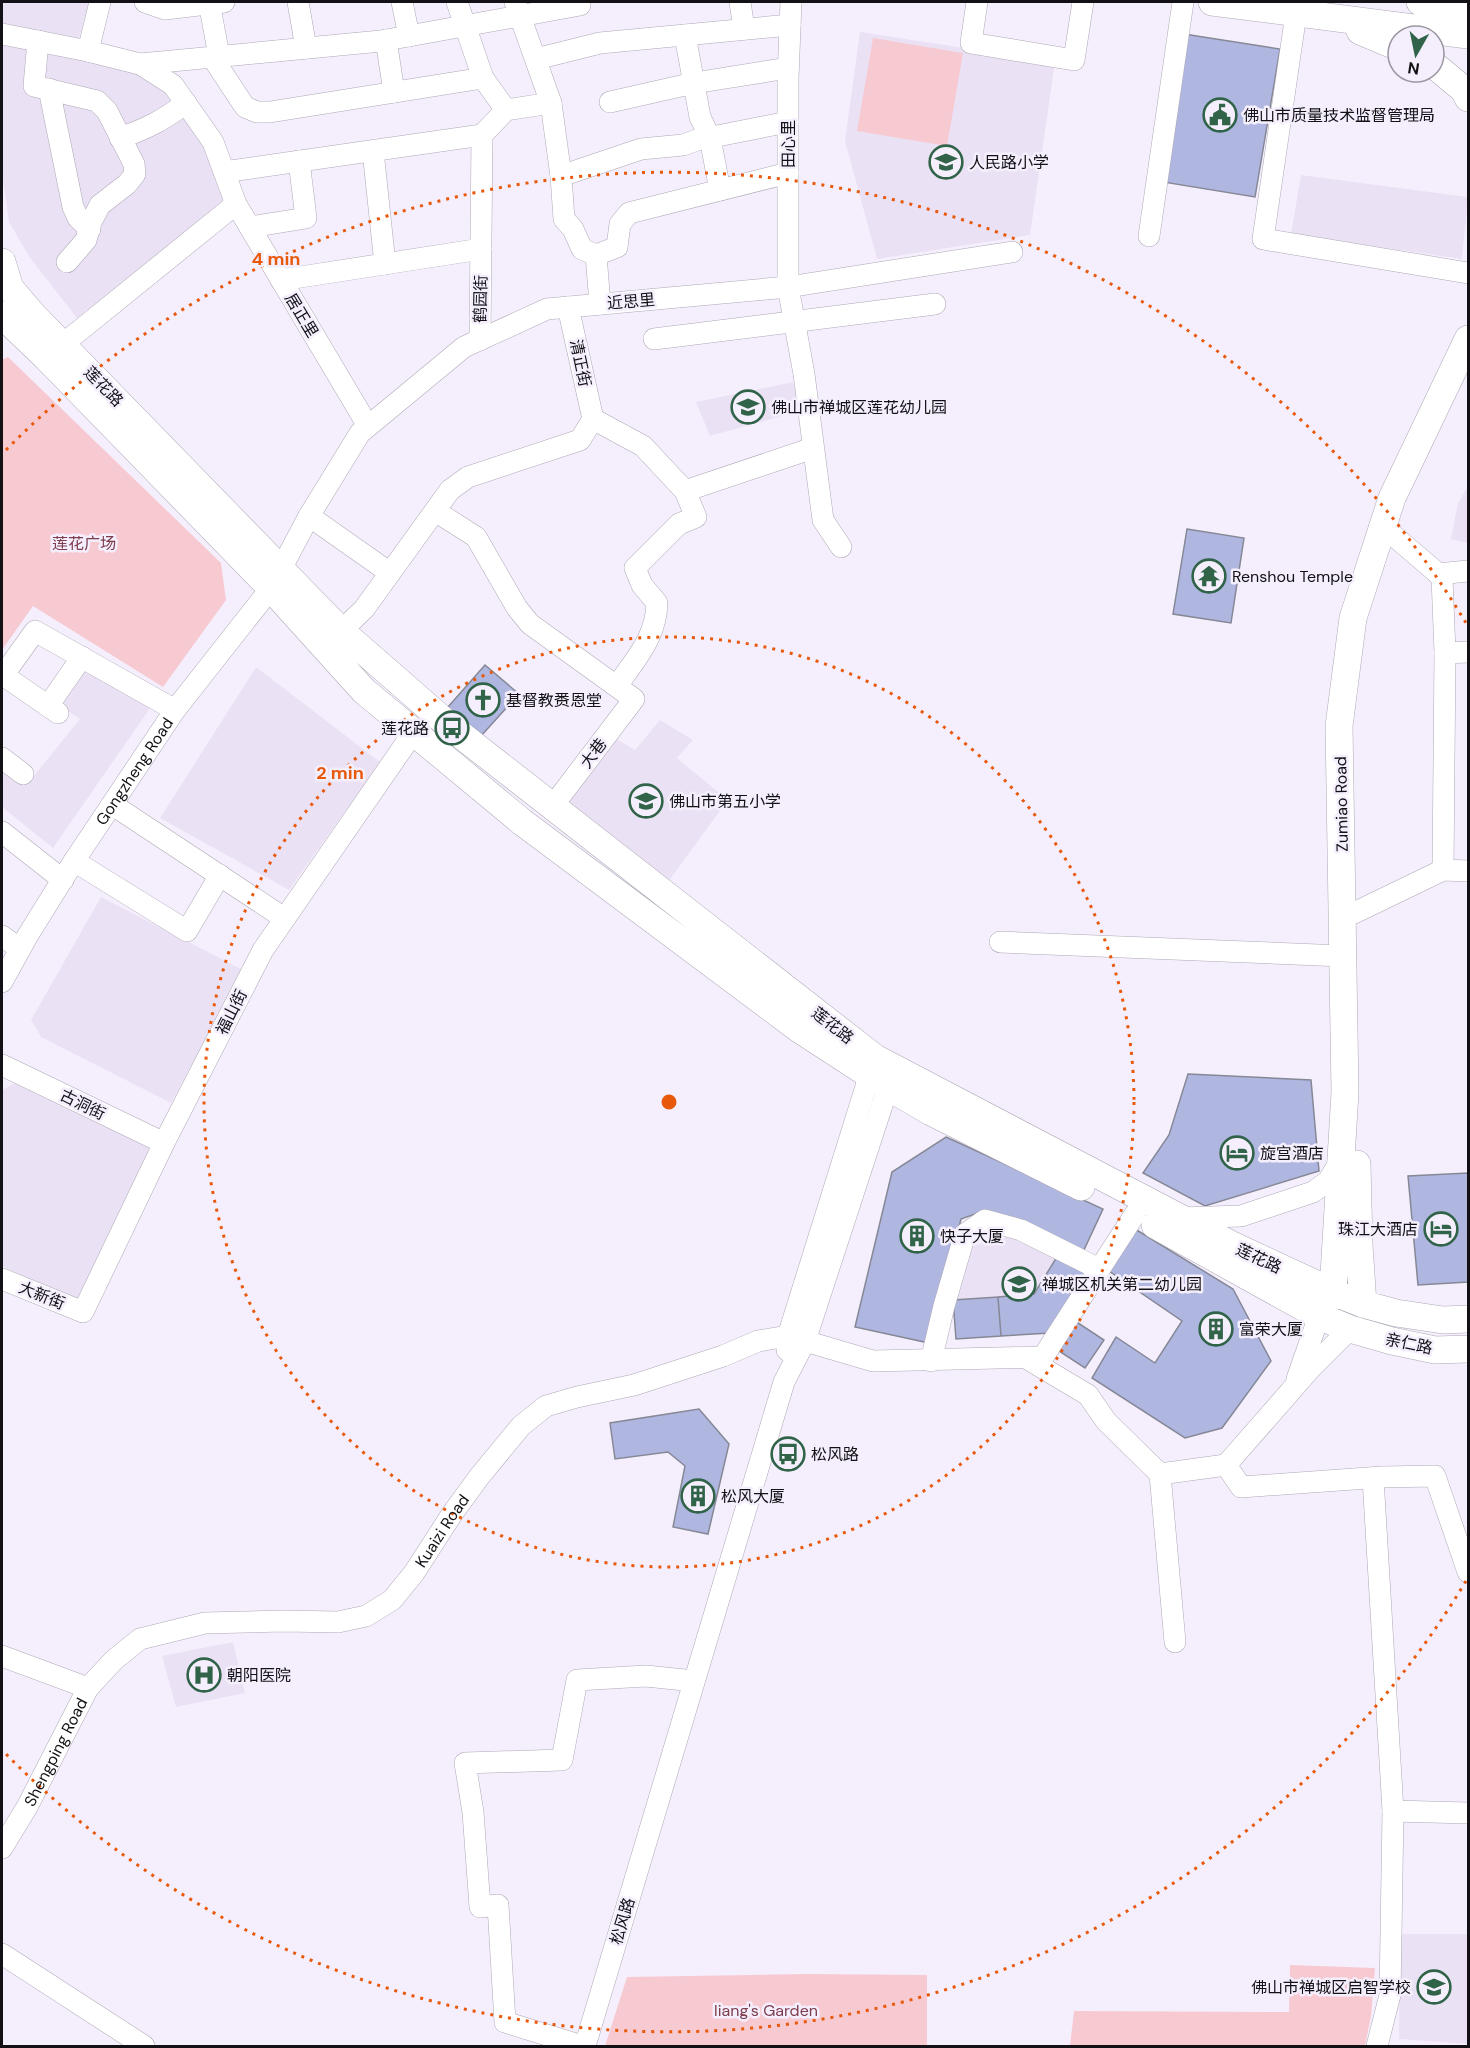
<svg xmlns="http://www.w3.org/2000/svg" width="1470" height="2048" viewBox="0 0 1470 2048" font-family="'DM Sans','Noto Sans SC',sans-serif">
<rect width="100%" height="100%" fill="#f5effd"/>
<path fill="#ebe1f5" d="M 2,2 L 89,2 L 79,38 L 2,23 Z
M 860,32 L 1055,62 L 1030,235 L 877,259 L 845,141 Z
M 2,40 L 125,66 L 174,97 L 202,140 L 227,199 L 77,318 L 30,258 L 9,222 L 2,173 Z
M 1301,175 L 1468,197 L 1462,259 L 1291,234 Z
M 793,382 L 800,411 L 710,436 L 696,402 Z
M 1468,486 L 1468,543 L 1451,539 L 1458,503 Z
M 83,665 L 153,704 L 53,848 L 2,807 L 2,764 L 29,782 L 80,719 L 56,703 Z
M 256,667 L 380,762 L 289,890 L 160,818 Z
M 660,720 L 693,740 L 677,758 L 728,800 L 668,882 L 564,803 L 610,735 L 635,750 Z
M 101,897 L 243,970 L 171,1103 L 41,1037 L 31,1020 Z
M 15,1083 L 154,1145 L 79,1302 L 2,1266 L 2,1090 Z
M 1014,1235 L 1060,1252 L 1050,1333 L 956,1339 L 953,1300 L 968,1247 Z
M 233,1642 L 245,1693 L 176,1707 L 162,1656 Z
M 1400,1934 L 1468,1934 L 1468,2044 L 1399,2039 Z"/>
<path fill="#f7cad2" d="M 873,38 L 963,53 L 947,146 L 857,131 Z
M 8,357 L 221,563 L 226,600 L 163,687 L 33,606 L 2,650 L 2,360 Z
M 1290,1965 L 1375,1968 L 1371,2016 L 1365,2046 L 1070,2046 L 1074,2011 L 1289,2012 Z
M 806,1974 L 927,1975 L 927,2046 L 605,2046 L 627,1977 Z"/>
<path fill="#afb7e1" stroke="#868896" stroke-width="1.5" d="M 1184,34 L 1280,49 L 1255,197 L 1163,182 Z
M 1187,529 L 1244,538 L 1231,623 L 1173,614 Z
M 485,665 L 519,694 L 481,736 L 448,707 Z
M 1188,1074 L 1311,1080 L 1319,1171 L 1205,1206 L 1143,1173 L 1169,1135 Z
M 946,1137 L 1103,1209 L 1083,1252 L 986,1210 L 961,1219 L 929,1343 L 855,1327 L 892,1172 Z
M 1468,1173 L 1468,1282 L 1418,1285 L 1408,1176 Z
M 1135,1229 L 1233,1289 L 1271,1361 L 1222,1428 L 1185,1438 L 1092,1378 L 1116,1337 L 1155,1363 L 1182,1321 L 1109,1271 Z
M 1060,1252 L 1089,1269 L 1050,1333 L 1001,1336 L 998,1297 L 1034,1294 Z
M 998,1297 L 1001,1336 L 956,1339 L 953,1300 Z
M 1075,1321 L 1104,1340 L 1085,1368 L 1056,1349 Z
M 699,1409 L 729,1444 L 708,1534 L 673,1527 L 685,1466 L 668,1452 L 615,1459 L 610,1423 Z"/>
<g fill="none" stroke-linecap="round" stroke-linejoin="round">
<g stroke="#aea8b5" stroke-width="22">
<g id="minor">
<path d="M 145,2 L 165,9 L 224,2"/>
<path d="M 209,2 L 219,56"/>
<path d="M 298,2 L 306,48"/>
<path d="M 402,2 L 409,36"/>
<path d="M 457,2 L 483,78 L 506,110"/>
<path d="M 740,2 L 744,29"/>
<path d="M 791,2 L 788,78 L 788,287 L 804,374 L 823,520 L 841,547"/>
<path d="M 977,2 L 971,43 L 1074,60 L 1083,2"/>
<path d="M 1296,14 L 1263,239 L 1468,273"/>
<path d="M 2,34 L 88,51 L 140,64 L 173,85 L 213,142 L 236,204 L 368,426"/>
<path d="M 685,35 L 700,117 L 710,138 L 720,190"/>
<path d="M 386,40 L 394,92"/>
<path d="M 38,41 L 34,86 L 97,101 L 107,111 L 134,164 L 135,174 L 127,184 L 100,205 L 91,222 L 86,240 L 67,262"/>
<path d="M 88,51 L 100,2"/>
<path d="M 212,57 L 245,107 L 257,112 L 270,112 L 483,78"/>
<path d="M 536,59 L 600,43 L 790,25"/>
<path d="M 140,64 L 381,41 L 580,5"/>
<path d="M 49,89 L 73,207 L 78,218 L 90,229"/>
<path d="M 610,102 L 694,83 L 788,68"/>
<path d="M 551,103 L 561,176 L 564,219 L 573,229 L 582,249 L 596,255 L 600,304"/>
<path d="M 120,138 C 148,128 162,121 186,103"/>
<path d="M 373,151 L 385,264"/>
<path d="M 224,172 L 482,135"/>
<path d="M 561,176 L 641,149 L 683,145 L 697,140 L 788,122"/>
<path d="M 250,227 L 306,218 L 299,161"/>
<path d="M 1149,236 L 1183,2"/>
<path d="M 596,255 L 617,247 L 620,224 L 629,213 L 788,173"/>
<path d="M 281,280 L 481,249"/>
<path d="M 568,307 L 593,419"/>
<path d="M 654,339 L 935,304"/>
<path d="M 480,340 L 482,135 L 506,110 L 551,103 L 515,2"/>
<path d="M 63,344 L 236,204"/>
<path d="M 593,419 L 643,446 L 685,491 L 696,517 L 679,524 L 635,568 L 642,585 L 657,603 C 656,638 636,658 617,686"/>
<path d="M 685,491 L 813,448"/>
<path d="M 435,511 L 476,537 L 517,608 L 530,624 L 634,699 L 552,807"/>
<path d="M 309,516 L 390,573"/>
<path d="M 1394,536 L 1442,577 L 1445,653 L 1468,652"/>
<path d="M 1438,574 L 1468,571"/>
<path d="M 341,631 L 364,609 L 450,490 L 468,477 L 580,440 L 593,419"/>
<path d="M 3,675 L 58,713"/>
<path d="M 2,677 L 35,631 L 175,710"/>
<path d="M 48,706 L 82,657"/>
<path d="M 2,758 L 23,774"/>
<path d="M 113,805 L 284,918"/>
<path d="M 2,832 L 63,880"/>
<path d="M 74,861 L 187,931 L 220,875"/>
<path d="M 1443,870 L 1445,653"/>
<path d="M 1354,913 L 1443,870 L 1468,871"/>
<path d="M 2,936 L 20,949"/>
<path d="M 1000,942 L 1343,956"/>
<path id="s1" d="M 2,982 L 28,935 L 74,861 L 175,710 L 271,588 L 309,516 L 360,433 L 464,347 L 547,309 L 788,287 L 1012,252"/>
<path d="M 2,1065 L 164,1143"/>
<path d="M 1181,1218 L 1241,1216 L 1313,1192 L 1328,1181 L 1341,1160"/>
<path d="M 2,1279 L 83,1312 L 164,1143 L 263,950 L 413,733"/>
<path d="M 1350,1329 L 1310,1369 L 1226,1465 L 1241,1487 L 1382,1477 L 1435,1476 L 1468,1572"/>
<path d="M 787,1350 L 788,1336 L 874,1061"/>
<path d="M 1026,1358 L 1088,1395 L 1106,1421 L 1160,1474 L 1226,1465"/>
<path d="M 931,1361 L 944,1306 L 965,1234 L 985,1220 L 1021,1230 L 1099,1269"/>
<path d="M 1297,1379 L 1319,1316"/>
<path d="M 1160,1474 L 1175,1642"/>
<path d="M 1373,1478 L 1393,1811 L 1390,1995 L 1377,2046"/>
<path d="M 2,1656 L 88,1688"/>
<path d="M 1393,1811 L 1468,1813"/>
<path id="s2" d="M 2,1848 L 27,1807 L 88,1688 L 114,1660 L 140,1639 L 205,1623 L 284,1621 L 338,1622 L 366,1616 L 392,1600 L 414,1573 L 452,1514 L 479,1477 L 521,1426 L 546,1406 L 577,1397 L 634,1385 L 723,1356 L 758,1341 L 788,1336 L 873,1361 L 1043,1357 L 1135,1214"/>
<path d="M 2,1954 L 144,2046"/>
<path d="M 582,2046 L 505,2022 L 498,1905 L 480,1907 L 473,1812 L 465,1763 L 562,1760 L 577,1680 L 646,1676 L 694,1681"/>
<path d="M 585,2046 L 784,1382 L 805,1341 L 888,1087"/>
</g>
</g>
<g stroke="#aea8b5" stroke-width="28">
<path id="major" d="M 1212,2 L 1468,35
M 1420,2 L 1468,9
M 1360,31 L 1398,47
M 1434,65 L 1464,90 L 1468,98
M 2,262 L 10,288 L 33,315 L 341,631 L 452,728 L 875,1058 L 1230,1244 L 1333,1292 L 1363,1304 L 1396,1313 L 1443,1320 L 1468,1319
M 2,315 L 46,357 L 271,588 L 364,691 L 522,822 L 799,1029 L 888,1087 L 931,1112 L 1081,1187
M 1357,1164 L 1359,1245 L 1363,1304
M 1155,1225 L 1319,1316 L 1350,1329 L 1392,1341 L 1435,1350 L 1468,1349
M 1324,1307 L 1333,1292 L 1345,1092 L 1339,726 L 1353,618 L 1392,498 L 1468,339"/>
</g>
<use href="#minor" stroke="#fff" stroke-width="21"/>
<use href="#major" stroke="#fff" stroke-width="27"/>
</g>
<g fill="none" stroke="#e8590c" stroke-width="3" stroke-dasharray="3 6">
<circle cx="669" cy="1102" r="465"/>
<path d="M1466 1581A930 930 0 0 1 6 1754M6 450A930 930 0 0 1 1466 623"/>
</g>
<defs>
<g id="civic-ring" transform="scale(1.725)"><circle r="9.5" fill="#f5effd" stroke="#306348" stroke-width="1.5"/><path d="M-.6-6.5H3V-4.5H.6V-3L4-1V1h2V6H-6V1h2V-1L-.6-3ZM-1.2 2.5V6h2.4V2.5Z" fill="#306348"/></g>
<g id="school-ring" transform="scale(1.725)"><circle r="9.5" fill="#f5effd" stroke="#306348" stroke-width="1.5"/><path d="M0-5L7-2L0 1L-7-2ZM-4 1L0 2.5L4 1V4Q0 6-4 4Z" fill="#306348"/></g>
<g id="temple-ring" transform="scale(1.725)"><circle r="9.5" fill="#f5effd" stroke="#306348" stroke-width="1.5"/><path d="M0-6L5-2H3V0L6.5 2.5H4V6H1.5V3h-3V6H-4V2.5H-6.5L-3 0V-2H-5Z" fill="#306348"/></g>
<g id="church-ring" transform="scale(1.725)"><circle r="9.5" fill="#f5effd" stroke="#306348" stroke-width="1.5"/><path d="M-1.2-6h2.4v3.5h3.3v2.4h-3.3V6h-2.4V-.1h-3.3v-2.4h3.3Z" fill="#306348"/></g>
<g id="bus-ring" transform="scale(1.725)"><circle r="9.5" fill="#f5effd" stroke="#306348" stroke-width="1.5"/><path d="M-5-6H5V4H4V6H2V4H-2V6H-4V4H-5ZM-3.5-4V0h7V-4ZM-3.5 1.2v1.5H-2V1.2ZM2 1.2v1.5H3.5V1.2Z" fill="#306348"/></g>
<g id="hotel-ring" transform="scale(1.725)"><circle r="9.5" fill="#f5effd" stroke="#306348" stroke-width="1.5"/><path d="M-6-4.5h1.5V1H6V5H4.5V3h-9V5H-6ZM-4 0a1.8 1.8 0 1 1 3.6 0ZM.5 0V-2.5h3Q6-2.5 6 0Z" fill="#306348"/></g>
<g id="building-ring" transform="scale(1.725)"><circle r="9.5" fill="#f5effd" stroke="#306348" stroke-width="1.5"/><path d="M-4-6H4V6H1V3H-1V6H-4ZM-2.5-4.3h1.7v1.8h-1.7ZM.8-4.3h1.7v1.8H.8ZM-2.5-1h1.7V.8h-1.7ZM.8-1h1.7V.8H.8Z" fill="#306348"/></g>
<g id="hospital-ring" transform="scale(1.725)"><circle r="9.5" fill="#f5effd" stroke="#306348" stroke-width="1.5"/><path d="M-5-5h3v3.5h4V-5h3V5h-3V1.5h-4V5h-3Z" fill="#306348"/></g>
</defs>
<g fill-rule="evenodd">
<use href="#civic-ring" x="1220" y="115"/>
<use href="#school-ring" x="946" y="162"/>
<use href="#school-ring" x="748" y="407"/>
<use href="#temple-ring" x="1209" y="576"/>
<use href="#church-ring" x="483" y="700"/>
<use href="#bus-ring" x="452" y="728"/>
<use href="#school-ring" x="646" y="801"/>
<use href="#hotel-ring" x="1237" y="1153"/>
<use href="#hotel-ring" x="1441" y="1229"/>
<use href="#building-ring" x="917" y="1236"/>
<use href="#school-ring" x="1019" y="1284"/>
<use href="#building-ring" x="1216" y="1329"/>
<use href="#bus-ring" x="788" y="1454"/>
<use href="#building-ring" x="698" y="1496"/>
<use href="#hospital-ring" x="204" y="1675"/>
<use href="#school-ring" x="1434" y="1987"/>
</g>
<g text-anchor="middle" stroke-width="5" stroke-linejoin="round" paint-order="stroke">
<g font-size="16" fill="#131115" stroke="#f5effd" text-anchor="start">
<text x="1243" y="121">佛山市质量技术监督管理局</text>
<text x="969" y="168">人民路小学</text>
<text x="771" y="413">佛山市禅城区莲花幼儿园</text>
<text x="1232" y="582">Renshou Temple</text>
<text x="506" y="706">基督教赉恩堂</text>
<text x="429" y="734" text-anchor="end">莲花路</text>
<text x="669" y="807">佛山市第五小学</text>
<text x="1260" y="1159">旋宫酒店</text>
<text x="1418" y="1235" text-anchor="end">珠江大酒店</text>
<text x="940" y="1242">快子大厦</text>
<text x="1042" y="1290">禅城区机关第二幼儿园</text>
<text x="1239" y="1335">富荣大厦</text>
<text x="811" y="1460">松风路</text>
<text x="721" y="1502">松风大厦</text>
<text x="227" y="1681">朝阳医院</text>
<text x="1411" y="1993" text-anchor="end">佛山市禅城区启智学校</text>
</g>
<g font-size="16" fill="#131115" stroke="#f5effd">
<text transform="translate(788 144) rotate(-90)" y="6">田心里</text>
<text transform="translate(480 299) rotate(-89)" y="6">鹤园街</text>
<text transform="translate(631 301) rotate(-5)" y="6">近思里</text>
<text transform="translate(302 315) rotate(59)" y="6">居正里</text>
<text transform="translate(581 363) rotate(78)" y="6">清正街</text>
<text transform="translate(104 386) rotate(46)" y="6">莲花路</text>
<text transform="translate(593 753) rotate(-53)" y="6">大巷</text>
<text dy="6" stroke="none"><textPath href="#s1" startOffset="249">Gongzheng Road</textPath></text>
<text transform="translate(1341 804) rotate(-91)" y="6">Zumiao Road</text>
<text transform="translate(231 1012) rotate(-63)" y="6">福山街</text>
<text transform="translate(833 1025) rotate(38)" y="6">莲花路</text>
<text transform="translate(83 1104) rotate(26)" y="6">古洞街</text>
<text transform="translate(1259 1258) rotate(25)" y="6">莲花路</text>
<text transform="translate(42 1295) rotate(22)" y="6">大新街</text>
<text transform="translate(1409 1343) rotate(12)" y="6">亲仁路</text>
<text dy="6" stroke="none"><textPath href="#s2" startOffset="598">Kuaizi Road</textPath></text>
<text dy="6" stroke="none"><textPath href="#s2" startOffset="110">Shengping Road</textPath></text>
<text transform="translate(622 1921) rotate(-73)" y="6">松风路</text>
</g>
<g font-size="16" fill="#7d3d4d" stroke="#f5effd">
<text x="84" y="549">莲花广场</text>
<text x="766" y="2016">liang's Garden</text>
</g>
</g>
<circle cx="669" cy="1102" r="9" fill="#e8590c" stroke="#f5effd" stroke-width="3"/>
<g font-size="18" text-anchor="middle" font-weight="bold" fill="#e8590c" stroke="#f5effd" stroke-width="5" stroke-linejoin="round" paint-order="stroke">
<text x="276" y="265">4 min</text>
<text x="340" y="779">2 min</text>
</g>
<rect width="1470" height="2048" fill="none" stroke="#131115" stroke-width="6"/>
<g transform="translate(1416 54) rotate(189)"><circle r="28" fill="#f5effd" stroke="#9b96a0" stroke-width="1.5"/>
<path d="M0-4.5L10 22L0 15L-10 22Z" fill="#306348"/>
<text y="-9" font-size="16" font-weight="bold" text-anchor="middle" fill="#131115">N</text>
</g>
</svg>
